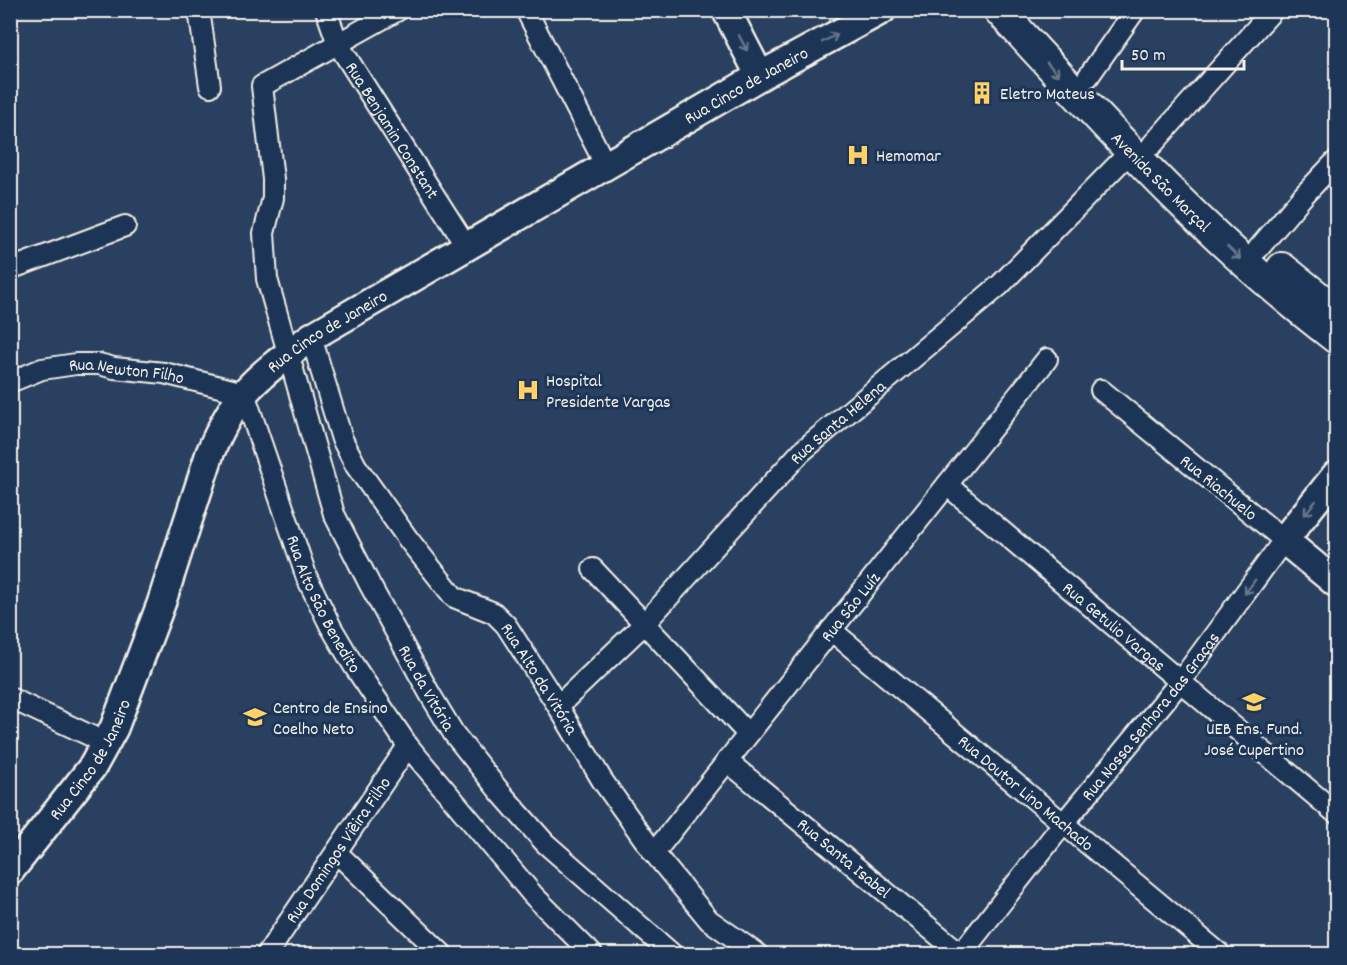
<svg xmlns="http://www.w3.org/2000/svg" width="1347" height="965" viewBox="0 0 1347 965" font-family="Dekko,sans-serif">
<rect width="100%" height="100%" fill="#2a4060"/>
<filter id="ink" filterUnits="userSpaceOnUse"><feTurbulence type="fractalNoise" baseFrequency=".0167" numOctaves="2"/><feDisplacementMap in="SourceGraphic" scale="12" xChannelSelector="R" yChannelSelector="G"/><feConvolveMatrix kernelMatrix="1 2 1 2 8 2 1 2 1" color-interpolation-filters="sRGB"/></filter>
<g filter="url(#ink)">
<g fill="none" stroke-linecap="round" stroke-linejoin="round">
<g stroke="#f4f1e8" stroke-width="24">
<g id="street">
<path d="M 199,10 L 210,86"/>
<path id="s1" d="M 326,10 L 338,44 L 467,247"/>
<path id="s2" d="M 398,10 L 262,86 L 273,179 L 273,198 L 264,233 L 267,279 L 334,514 L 370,585 L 431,696 L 454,734 L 500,792 L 545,843 L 672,954"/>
<path d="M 526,10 L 606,166"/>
<path d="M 1088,77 L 1135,10"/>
<path d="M 1152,145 L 1273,10"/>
<path d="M 1258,249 L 1303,196 L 1336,161"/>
<path d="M 10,269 L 125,226"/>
<path id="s3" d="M 311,337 L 342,439 L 356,466 L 408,539 L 454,597 L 494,613 L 506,625 L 558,706 L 602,780 L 654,853 L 709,920 L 757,954"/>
<path id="s4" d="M 10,382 L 42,369 L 76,364 L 99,364 L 114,368 L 164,373 L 244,393 L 307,578 L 331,627 L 354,666 L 408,746 L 533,895 L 592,954"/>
<path id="s5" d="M 947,485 L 1336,813"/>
<path d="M 593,569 L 748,734"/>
<path id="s6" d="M 831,630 L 1220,954"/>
<path d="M 10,698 L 106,743"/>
<path id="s7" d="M 558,706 L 644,624 L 801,452 L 1000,285 L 1130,152"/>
<path id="s8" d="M 727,761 L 961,954"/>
<path d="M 337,853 L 442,954"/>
<path id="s9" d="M 654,853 L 1047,359"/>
<path id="s10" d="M 267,954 L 408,746"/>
<path id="s11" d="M 961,954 L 1063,824 L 1180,682 L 1284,540 L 1101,390"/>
</g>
</g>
<g stroke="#f4f1e8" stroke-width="32">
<g id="secondary">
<path d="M 726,10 L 760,76"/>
<path d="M 1336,475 L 1284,540 L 1336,583"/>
<path id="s12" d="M 10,871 L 93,766 L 114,728 L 161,604 L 210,453 C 219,432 230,409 245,392 C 265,370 288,354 311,337 L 760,76 L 882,10"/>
</g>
</g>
<g stroke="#f4f1e8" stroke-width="34">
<g id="primary">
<path id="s13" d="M 999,10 C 1106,126 1211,243 1336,338"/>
<path d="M 1282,268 L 1336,311"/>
</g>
</g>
<use href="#street" stroke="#1d3557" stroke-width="20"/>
<use href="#secondary" stroke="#1d3557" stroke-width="27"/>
<use href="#primary" stroke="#1d3557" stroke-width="30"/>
</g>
<defs><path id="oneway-shaft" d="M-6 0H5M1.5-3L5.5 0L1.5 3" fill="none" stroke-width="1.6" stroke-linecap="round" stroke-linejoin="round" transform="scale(1.5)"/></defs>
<g stroke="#68778a">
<use href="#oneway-shaft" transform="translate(830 38) rotate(-28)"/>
<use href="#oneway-shaft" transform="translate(743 43) rotate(62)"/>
<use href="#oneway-shaft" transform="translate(1053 69) rotate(47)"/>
<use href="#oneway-shaft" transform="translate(1234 253) rotate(44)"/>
<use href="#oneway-shaft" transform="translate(1310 508) rotate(129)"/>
<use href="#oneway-shaft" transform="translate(1250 587) rotate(126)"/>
</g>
</g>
<defs>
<g id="building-bare" transform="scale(1.8)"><path d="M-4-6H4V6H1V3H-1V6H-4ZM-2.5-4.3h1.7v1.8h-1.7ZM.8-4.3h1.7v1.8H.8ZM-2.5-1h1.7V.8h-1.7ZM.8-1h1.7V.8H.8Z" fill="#ffd166" stroke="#1d3557" stroke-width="2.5" paint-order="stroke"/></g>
<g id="hospital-bare" transform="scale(1.8)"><path d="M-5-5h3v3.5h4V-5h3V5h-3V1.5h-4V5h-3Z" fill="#ffd166" stroke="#1d3557" stroke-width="2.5" paint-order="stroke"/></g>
<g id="school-bare" transform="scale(1.8)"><path d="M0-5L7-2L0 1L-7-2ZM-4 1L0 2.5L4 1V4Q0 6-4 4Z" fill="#ffd166" stroke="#1d3557" stroke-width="2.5" paint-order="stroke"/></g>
</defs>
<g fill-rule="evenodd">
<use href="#building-bare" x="982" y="93"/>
<use href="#hospital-bare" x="858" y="155"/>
<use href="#hospital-bare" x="528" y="390"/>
<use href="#school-bare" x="1254" y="702"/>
<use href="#school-bare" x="255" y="717"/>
</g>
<g text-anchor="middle" stroke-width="6" stroke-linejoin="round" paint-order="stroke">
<g font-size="18" fill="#f4f1e8" stroke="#1d3557">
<text dy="6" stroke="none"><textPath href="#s12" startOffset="1128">Rua Cinco de Janeiro</textPath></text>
<text dy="6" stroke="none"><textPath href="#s1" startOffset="138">Rua Benjamin Constant</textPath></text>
<text dy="6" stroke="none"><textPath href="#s13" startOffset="236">Avenida São Marçal</textPath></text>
<text dy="6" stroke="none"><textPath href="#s12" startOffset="642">Rua Cinco de Janeiro</textPath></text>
<text dy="6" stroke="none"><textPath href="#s4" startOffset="120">Rua Newton Filho</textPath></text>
<text dy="6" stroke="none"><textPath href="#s7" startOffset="399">Rua Santa Helena</textPath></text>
<text transform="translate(1219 487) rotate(39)" y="6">Rua Riachuelo</text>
<text dy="6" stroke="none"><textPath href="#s4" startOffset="466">Rua Alto São Benedito</textPath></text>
<text dy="6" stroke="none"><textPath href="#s9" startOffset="315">Rua São Luíz</textPath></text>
<text dy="6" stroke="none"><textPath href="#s5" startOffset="219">Rua Getulio Vargas</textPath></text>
<text dy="6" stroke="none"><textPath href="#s3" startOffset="424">Rua Alto da Vitória</textPath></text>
<text dy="6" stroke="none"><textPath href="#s2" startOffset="792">Rua da Vitória</textPath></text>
<text dy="6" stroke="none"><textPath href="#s11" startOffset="304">Rua Nossa Senhora das Graças</textPath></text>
<text dy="6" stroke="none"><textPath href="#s12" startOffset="138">Rua Cinco de Janeiro</textPath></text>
<text dy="6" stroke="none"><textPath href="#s6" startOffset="254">Rua Doutor Lino Machado</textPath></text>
<text dy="6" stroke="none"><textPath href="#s10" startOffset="126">Rua Domingos Viêira Filho</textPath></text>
<text dy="6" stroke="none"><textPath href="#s8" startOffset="152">Rua Santa Isabel</textPath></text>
</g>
<g font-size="18" fill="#f4f1e8" stroke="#1d3557" text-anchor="start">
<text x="1000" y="99">Eletro Mateus</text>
<text x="876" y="161">Hemomar</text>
<text x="546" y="386">Hospital<tspan x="546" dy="21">Presidente Vargas</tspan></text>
<text x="273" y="713">Centro de Ensino<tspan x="273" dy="21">Coelho Neto</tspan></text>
<text x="1254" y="734" text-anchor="middle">UEB Ens. Fund.<tspan x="1254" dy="21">José Cupertino</tspan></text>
</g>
</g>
<rect width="1347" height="965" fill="none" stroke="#1d3557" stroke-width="36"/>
<rect x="18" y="18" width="1311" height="929" fill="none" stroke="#f4f1e8" stroke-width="2" filter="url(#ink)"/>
<path d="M1122 60v9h122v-9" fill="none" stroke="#f4f1e8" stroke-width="3"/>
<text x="1131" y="60" font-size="18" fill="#f4f1e8" stroke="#1d3557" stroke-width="4.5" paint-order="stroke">50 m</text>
</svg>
